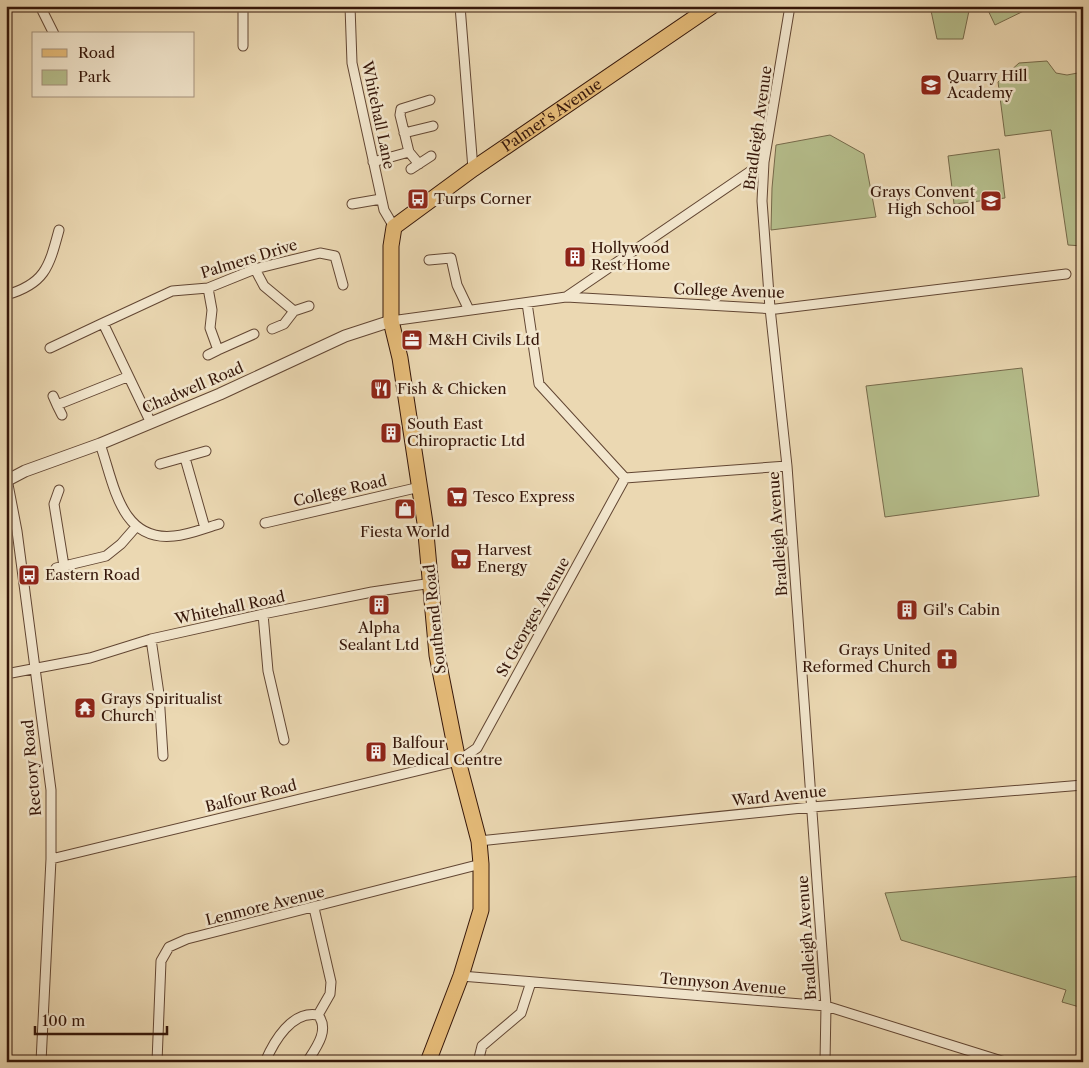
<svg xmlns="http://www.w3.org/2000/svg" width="1089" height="1068" viewBox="0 0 1089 1068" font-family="'Libre Caslon Text',serif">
<rect width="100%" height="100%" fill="#ebd8b2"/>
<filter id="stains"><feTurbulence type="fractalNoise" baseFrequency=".004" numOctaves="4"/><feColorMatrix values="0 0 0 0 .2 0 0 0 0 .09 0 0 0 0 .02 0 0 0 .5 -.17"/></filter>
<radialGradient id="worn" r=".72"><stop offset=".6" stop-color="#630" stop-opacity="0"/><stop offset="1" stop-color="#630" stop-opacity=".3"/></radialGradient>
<path fill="#b6bf8d" stroke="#766a4b" d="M 930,6 L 970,6 L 963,39 L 937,39 Z
M 986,6 L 1034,6 L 995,25 Z
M 1047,61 L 1056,73 L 1067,75 L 1083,72 L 1083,123 L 1078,151 L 1083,153 L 1083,246 L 1068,245 L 1051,130 L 1005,136 L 998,82 L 1019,63 Z
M 830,135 L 864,154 L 876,217 L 771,230 L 772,188 L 776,145 Z
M 999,149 L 1005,198 L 954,204 L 948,156 Z
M 1022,368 L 1039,496 L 885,517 L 866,386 Z
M 1083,876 L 1083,1008 L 1062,1002 L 1066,990 L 901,940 L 885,893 Z"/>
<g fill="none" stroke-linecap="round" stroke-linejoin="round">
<g stroke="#624633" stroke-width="11">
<path id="minor" d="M 40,6 L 54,34
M 243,6 L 243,46
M 350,6 L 352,63 L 384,210 L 394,227
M 460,6 L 473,169
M 790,6 L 764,162 L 762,201 L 770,308 L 787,466 L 826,1006 L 825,1062
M 404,133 L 433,126
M 409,152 L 400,115 L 401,109 L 430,100
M 373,162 L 409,152 L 419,164
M 411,169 L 431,156
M 352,204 L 381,199
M 429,260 L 451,258 L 457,285 L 469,310
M 255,269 L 264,286 L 294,311
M 208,288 L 212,310 L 210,328 L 218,350 L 254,334
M 6,295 C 45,284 49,267 59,230
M 566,297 L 764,162
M 527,303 L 539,384 L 625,478 L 787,466
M 391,321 L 566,297 L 776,309 L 1066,274
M 272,329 L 284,324 L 294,311 L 309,306
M 50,348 L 103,323
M 208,355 L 218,350
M 53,396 L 57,405
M 62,415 L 57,405 L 127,377
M 151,423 L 103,323 L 172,291 L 208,288 L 255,269 L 320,253 L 335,256 L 343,285
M 100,444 C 114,483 120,542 174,536 C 189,535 205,528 219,524
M 185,458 L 205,528
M 160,464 L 206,451
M 6,474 L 17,531 L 51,790 L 51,859 L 41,1062
M 59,490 L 54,504 L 64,566
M 265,523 L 420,487
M 56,568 L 106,556 L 121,544 L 135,528
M 263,614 L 268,671 L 284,740
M 151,639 L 159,694 L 163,756
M 6,674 L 90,658 L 151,639 L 263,614 L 372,592 L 432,583
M 479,841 L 812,807 L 1083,785
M 51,859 L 458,761 L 477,748 L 625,478
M 314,908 L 331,982 L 330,994 L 318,1015
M 461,976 L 826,1006 L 1005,1062
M 157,1062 L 161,961 L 169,947 L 187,939 L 481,864
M 265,1062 C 274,1041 292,1010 318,1015 C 330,1030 316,1048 307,1062
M 478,1062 L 482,1046 L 521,1013 L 531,982"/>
</g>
<g stroke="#624633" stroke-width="13">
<path id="tertiary" d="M 6,481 L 25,471 L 100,444 L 220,394 L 345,336 L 391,321"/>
</g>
<g stroke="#351609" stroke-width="17">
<g id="primary">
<path id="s1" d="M 428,1062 L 461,976 L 481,910 L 481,864 L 479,841 L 458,761 L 437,655 L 425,523 L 400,358 L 391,321 L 391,246 L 394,227 L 473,169 L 712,6"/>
</g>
</g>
<use href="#minor" stroke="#f2e6cd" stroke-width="9"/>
<use href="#tertiary" stroke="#f2e6cd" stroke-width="11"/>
<use href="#primary" stroke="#e6bc79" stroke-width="15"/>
</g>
<defs>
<g id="school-square" transform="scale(1.125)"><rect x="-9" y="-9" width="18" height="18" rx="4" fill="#8f2418" stroke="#f2e6cd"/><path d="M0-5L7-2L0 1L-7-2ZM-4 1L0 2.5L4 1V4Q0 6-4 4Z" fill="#fff"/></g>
<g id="bus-square" transform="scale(1.125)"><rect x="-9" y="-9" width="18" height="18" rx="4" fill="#8f2418" stroke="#f2e6cd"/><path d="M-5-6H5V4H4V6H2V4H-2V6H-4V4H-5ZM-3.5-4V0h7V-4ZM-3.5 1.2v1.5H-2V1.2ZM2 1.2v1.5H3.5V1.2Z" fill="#fff"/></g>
<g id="building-square" transform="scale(1.125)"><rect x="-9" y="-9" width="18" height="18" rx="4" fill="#8f2418" stroke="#f2e6cd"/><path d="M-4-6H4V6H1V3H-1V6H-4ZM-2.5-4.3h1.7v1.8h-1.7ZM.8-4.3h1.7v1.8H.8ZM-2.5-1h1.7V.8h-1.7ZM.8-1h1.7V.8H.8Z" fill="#fff"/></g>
<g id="office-square" transform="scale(1.125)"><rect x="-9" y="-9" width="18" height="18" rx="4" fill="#8f2418" stroke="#f2e6cd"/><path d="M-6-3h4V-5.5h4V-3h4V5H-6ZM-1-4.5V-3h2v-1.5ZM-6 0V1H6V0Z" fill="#fff"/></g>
<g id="restaurant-square" transform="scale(1.125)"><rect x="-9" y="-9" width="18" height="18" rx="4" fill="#8f2418" stroke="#f2e6cd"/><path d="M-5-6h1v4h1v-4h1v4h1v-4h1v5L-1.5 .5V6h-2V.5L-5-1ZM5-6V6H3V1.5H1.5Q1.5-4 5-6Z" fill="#fff"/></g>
<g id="supermarket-square" transform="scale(1.125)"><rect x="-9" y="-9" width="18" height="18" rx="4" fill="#8f2418" stroke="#f2e6cd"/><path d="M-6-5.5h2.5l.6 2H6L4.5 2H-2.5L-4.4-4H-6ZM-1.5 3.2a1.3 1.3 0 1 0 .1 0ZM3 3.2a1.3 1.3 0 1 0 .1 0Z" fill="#fff"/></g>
<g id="shop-square" transform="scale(1.125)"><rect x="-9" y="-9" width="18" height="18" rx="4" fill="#8f2418" stroke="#f2e6cd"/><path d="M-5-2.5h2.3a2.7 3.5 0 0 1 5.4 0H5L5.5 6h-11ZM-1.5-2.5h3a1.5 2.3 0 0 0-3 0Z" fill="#fff"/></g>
<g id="church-square" transform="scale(1.125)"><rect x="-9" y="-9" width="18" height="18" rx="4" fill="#8f2418" stroke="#f2e6cd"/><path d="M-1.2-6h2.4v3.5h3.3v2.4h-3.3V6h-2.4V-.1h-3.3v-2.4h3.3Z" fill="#fff"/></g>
<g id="temple-square" transform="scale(1.125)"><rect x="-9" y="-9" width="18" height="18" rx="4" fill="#8f2418" stroke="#f2e6cd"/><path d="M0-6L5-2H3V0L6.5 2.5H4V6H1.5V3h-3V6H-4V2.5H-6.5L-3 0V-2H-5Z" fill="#fff"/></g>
</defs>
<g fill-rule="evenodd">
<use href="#school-square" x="931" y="85"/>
<use href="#bus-square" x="418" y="199"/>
<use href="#school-square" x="991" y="201"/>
<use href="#building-square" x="575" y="257"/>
<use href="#office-square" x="412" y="340"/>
<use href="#restaurant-square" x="381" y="389"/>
<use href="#building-square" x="391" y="433"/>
<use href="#supermarket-square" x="457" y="497"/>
<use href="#shop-square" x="405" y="509"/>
<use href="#supermarket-square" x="461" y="559"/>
<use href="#bus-square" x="29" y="575"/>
<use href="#building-square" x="379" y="605"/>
<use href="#building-square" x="907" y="610"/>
<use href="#church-square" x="947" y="659"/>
<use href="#temple-square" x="85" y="708"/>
<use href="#building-square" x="376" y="752"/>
</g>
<g text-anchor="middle" stroke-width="5" stroke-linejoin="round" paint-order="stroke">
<g font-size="15" fill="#351609" stroke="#f2e6cd" text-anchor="start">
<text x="947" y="81">Quarry Hill<tspan x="947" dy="17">Academy</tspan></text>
<text x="975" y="197" text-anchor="end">Grays Convent<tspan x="975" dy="17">High School</tspan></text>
<text x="434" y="204">Turps Corner</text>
<text x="591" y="253">Hollywood<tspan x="591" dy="17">Rest Home</tspan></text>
<text x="428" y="345">M&amp;H Civils Ltd</text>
<text x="397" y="394">Fish &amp; Chicken</text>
<text x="407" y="429">South East<tspan x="407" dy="17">Chiropractic Ltd</tspan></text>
<text x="473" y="502">Tesco Express</text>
<text x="405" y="537" text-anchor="middle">Fiesta World</text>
<text x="477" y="555">Harvest<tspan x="477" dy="17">Energy</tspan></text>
<text x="45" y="580">Eastern Road</text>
<text x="923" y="615">Gil's Cabin</text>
<text x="379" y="633" text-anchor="middle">Alpha<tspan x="379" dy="17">Sealant Ltd</tspan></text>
<text x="931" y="655" text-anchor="end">Grays United<tspan x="931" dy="17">Reformed Church</tspan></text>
<text x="101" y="704">Grays Spiritualist<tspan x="101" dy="17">Church</tspan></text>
<text x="392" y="748">Balfour<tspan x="392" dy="17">Medical Centre</tspan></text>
</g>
<g font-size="15" fill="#351609" stroke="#f2e6cd">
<text transform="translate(378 115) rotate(78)" y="5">Whitehall Lane</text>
<text dy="5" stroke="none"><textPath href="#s1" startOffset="1046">Palmer's Avenue</textPath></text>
<text transform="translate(758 128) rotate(-82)" y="5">Bradleigh Avenue</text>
<text transform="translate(249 259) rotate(-17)" y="5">Palmers Drive</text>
<text transform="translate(729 291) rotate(2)" y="5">College Avenue</text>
<text transform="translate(193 388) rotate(-23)" y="5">Chadwell Road</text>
<text transform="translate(340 491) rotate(-13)" y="5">College Road</text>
<text transform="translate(778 534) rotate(-94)" y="5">Bradleigh Avenue</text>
<text transform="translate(230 608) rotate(-12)" y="5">Whitehall Road</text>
<text transform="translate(533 617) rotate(-61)" y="5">St Georges Avenue</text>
<text transform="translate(435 619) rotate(-96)" y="5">Southend Road</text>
<text transform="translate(32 768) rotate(-95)" y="5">Rectory Road</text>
<text transform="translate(251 796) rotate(-14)" y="5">Balfour Road</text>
<text transform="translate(779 796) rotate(-6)" y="5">Ward Avenue</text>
<text transform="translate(265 906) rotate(-14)" y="5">Lenmore Avenue</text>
<text transform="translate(807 938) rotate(-94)" y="5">Bradleigh Avenue</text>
<text transform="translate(723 984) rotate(5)" y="5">Tennyson Avenue</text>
</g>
</g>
<rect width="1089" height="1068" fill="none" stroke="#ebd8b2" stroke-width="25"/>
<rect x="8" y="8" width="1074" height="1053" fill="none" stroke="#351609" stroke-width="2.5"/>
<rect x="12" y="12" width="1064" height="1043" fill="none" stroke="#351609"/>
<rect x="32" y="32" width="162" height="65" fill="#f2e6cd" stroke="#a6937f"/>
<rect x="42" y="49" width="25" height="8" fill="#e6bc79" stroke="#a6937f"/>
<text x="78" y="58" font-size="15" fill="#351609">Road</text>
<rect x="42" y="70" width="25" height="15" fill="#b6bf8d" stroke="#a6937f"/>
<text x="78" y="82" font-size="15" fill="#351609">Park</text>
<path d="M35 1026v8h132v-8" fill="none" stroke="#351609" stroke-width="2.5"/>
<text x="42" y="1026" font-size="15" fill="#351609" stroke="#f2e6cd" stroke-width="4" paint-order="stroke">100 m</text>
<rect width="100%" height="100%" filter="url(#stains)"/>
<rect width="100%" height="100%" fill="url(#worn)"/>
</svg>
